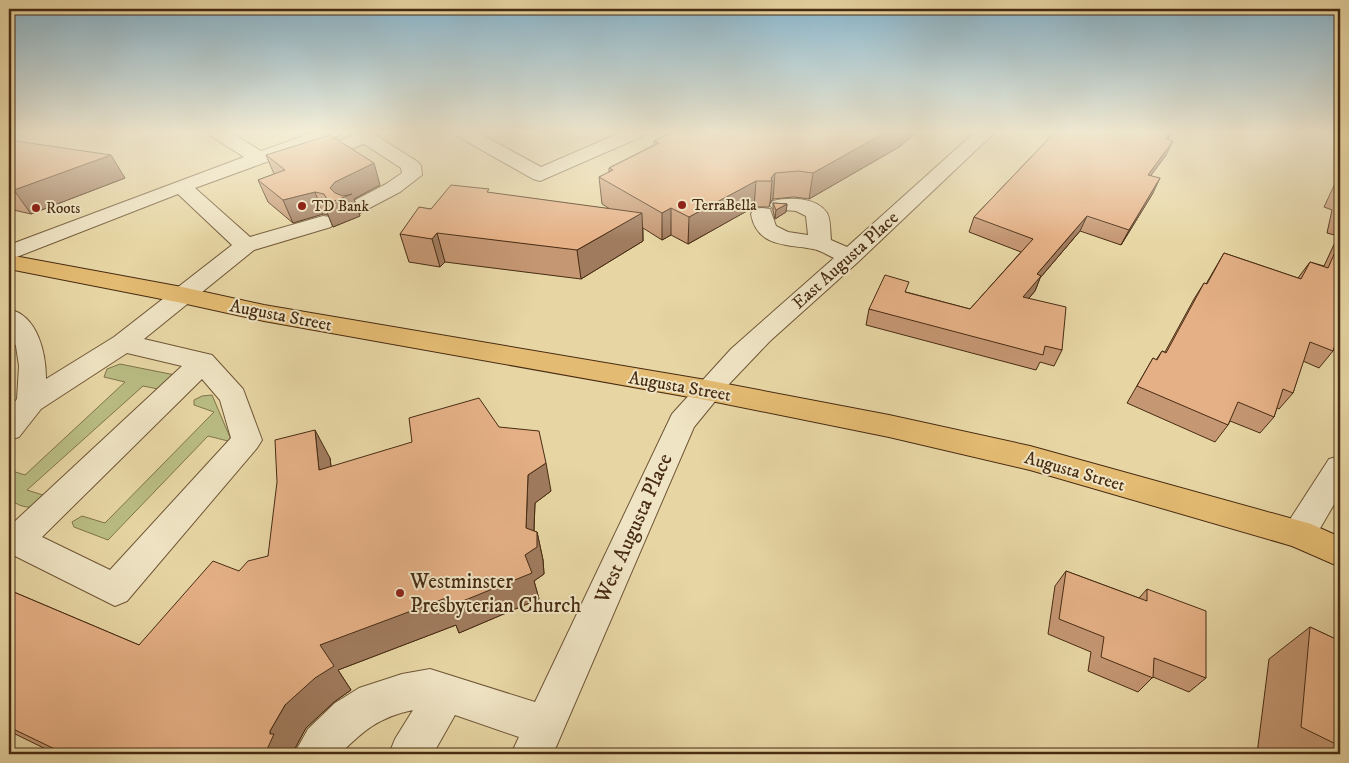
<svg xmlns="http://www.w3.org/2000/svg" width="1349" height="763" viewBox="0 0 1349 763" font-family="'IM FELL DW Pica',serif">
<rect width="100%" height="100%" fill="#e7d6a4"/>
<filter id="stains"><feTurbulence type="fractalNoise" baseFrequency=".004" numOctaves="4"/><feColorMatrix values="0 0 0 0 .2 0 0 0 0 .09 0 0 0 0 .02 0 0 0 .5 -.17"/></filter>
<radialGradient id="worn" r=".72"><stop offset=".6" stop-color="#630" stop-opacity="0"/><stop offset="1" stop-color="#630" stop-opacity=".3"/></radialGradient>
<path fill="#b9bd83" stroke="#80744a" d="M 120,364 L 180,376 L 163,390 L 143,386 L 27,490 L 46,496 L 37,507 C 26,508 17,506 9,498 L 9,470 L 25,475 L 125,382 L 104,377 L 107,369 Z
M 212,395 L 232,442 L 208,436 L 108,540 L 74,527 L 72,522 L 82,516 L 105,523 L 214,412 L 194,405 L 194,400 L 202,396 Z"/>
<g fill="none" stroke-linecap="round" stroke-linejoin="round">
<g stroke="#6f5636" stroke-width="2">
<path id="minor" d="M 208,132 L 230,132 L 261,151 L 315,132 L 341,132 L 338,136 L 195,188 L 250,237 L 323,216 L 331,217 L 334,222 L 331,227 L 254,250 L 144,339 L 212,355 L 243,389 L 262,440 L 257,448 L 127,601 L 115,606 L 9,553 L 9,523 L 12,524 L 182,366 L 127,353 L 41,409 L 19,437 L 9,440 L 9,409 L 17,399 L 19,366 L 16,346 L 9,332 L 9,309 C 38,316 46,353 46,379 L 114,337 L 232,245 L 178,194 L 9,260 L 9,245 L 244,157 L 211,136 ZM 202,379 L 220,400 L 231,438 L 110,570 L 42,537 Z
M 349,132 L 371,132 L 418,162 L 421,166 L 422,175 L 400,192 L 358,214 L 351,216 L 344,214 L 340,210 L 344,206 L 386,184 L 402,173 L 401,168 L 364,144 L 311,164 L 304,162 L 301,158 L 304,154 L 352,136 Z
M 454,132 L 477,132 L 541,167 L 622,132 L 646,132 L 643,136 L 540,181 L 533,179 L 457,136 Z
M 975,132 L 995,132 L 858,262 L 770,341 L 730,383 L 694,427 L 553,754 L 511,754 L 519,737 L 455,715 L 433,754 L 389,754 L 395,739 L 413,710 C 379,717 363,731 340,754 L 294,754 L 308,729 L 335,703 L 359,688 L 402,674 L 430,669 L 535,702 L 672,414 L 731,349 L 834,258 C 827,255 820,250 813,249 C 786,244 757,247 751,214 L 754,209 L 762,208 L 770,209 L 776,226 L 788,232 L 808,235 L 806,216 L 796,211 L 773,209 L 770,205 L 773,201 C 789,197 817,197 827,213 C 831,220 830,232 831,240 L 847,247 Z
M 1340,456 L 1340,494 L 1311,544 L 1299,548 L 1287,544 L 1282,534 L 1287,524 L 1329,459 Z"/>
</g>
<g stroke="#472b12" stroke-width="2">
<path id="major" d="M 9,255 L 182,287 L 264,305 L 706,380 L 889,415 L 1030,446 L 1311,524 L 1340,537 L 1340,567 L 1292,546 L 1030,470 L 889,437 L 706,400 L 264,321 L 182,303 L 9,269 Z"/>
</g>
<use href="#minor" fill="#efe4c4" fill-rule="evenodd"/>
<use href="#major" fill="#e4bb72" fill-rule="evenodd"/>
</g>
<path fill="#c59773" stroke="#472b12" d="M 667,132 L 917,132 L 899,147 L 809,199 L 794,197 L 773,199 L 770,203 L 769,207 L 754,207 L 688,244 L 671,235 L 662,240 L 643,228 L 643,241 L 581,279 L 445,262 L 440,267 L 409,262 L 400,234 L 431,209 L 490,193 L 610,209 L 602,204 L 599,177 L 609,173 L 609,168 L 654,145 L 654,141 L 670,133 Z
M 1055,132 L 1172,132 L 1168,139 L 1166,155 L 1151,175 L 1153,193 L 1121,245 L 1080,231 L 1040,278 L 1035,291 L 1029,298 L 1062,350 L 1054,366 L 1040,362 L 1036,370 L 866,325 L 869,309 L 906,292 L 970,309 L 1021,252 L 969,232 L 974,217 Z
M 9,140 L 125,178 L 31,214 L 9,209 Z
M 266,155 L 380,185 L 354,199 L 360,216 L 333,227 L 328,215 L 323,214 L 293,223 L 268,202 L 258,180 L 274,174 Z
M 1340,173 L 1340,333 L 1339,333 L 1333,351 L 1319,368 L 1303,361 L 1293,393 L 1279,409 L 1277,408 L 1274,417 L 1260,433 L 1230,421 L 1228,425 L 1215,442 L 1127,403 L 1153,358 L 1156,360 L 1162,351 L 1165,352 L 1194,299 L 1204,283 L 1206,284 L 1224,253 L 1298,278 L 1310,262 L 1324,266 L 1338,236 L 1327,233 L 1332,210 L 1324,207 Z
M 773,203 L 787,204 L 786,212 L 775,219 L 773,211 Z
M 499,427 L 551,491 L 535,503 L 534,531 L 537,532 L 543,560 L 544,574 L 534,581 L 539,599 L 459,633 L 456,625 L 338,670 L 351,690 L 334,702 L 306,728 L 293,752 L 295,754 L 56,754 L 9,731 L 9,590 L 139,645 L 239,571 L 268,556 L 330,458 L 331,467 Z
M 1066,571 L 1139,598 L 1147,589 L 1206,678 L 1189,692 L 1153,677 L 1138,692 L 1088,671 L 1091,652 L 1048,634 L 1055,586 Z
M 1310,627 L 1340,641 L 1340,754 L 1257,754 L 1269,659 Z"/>
<path fill="#a07b5e" stroke="#472b12" d="M 886,132 L 917,132 L 899,147 L 809,199 L 813,173 Z
M 1170,132 L 1172,132 L 1158,153 L 1165,138 Z
M 1173,141 L 1166,155 L 1141,189 L 1148,175 Z
M 111,155 L 125,178 L 31,214 L 14,190 Z
M 374,163 L 380,185 L 354,199 L 360,216 L 333,227 L 324,205 L 335,201 L 330,188 L 335,182 Z
M 775,173 L 773,199 L 770,203 L 772,181 L 771,178 Z
M 1160,178 L 1153,193 L 1121,245 L 1129,230 Z
M 756,181 L 754,207 L 688,244 L 689,217 Z
M 315,192 L 323,214 L 293,223 L 283,200 Z
M 787,204 L 786,212 L 775,219 L 776,210 Z
M 671,208 L 671,235 L 662,240 L 662,213 Z
M 642,213 L 643,241 L 581,279 L 577,250 Z
M 1087,216 L 1080,231 L 1040,278 L 1035,291 L 1017,312 L 1023,297 L 1037,274 Z
M 437,233 L 445,262 L 440,267 L 432,239 Z
M 315,430 L 330,458 L 335,498 L 319,470 Z
M 546,463 L 551,491 L 535,503 L 533,550 L 537,532 L 543,560 L 544,574 L 534,581 L 539,599 L 459,633 L 456,625 L 338,670 L 351,690 L 334,702 L 306,728 L 293,752 L 295,754 L 265,754 L 270,734 L 270,731 L 320,645 L 525,555 L 528,475 Z"/>
<path fill="#e5b086" stroke="#472b12" d="M 673,132 L 886,132 L 813,173 L 798,171 L 775,173 L 771,178 L 772,181 L 756,181 L 689,217 L 671,208 L 662,213 L 599,177 L 613,170 L 609,168 L 659,143 L 654,141 Z
M 1055,132 L 1170,132 L 1165,138 L 1173,141 L 1148,175 L 1160,178 L 1129,230 L 1087,216 L 1037,274 L 1041,276 L 1023,297 L 1066,307 L 1062,350 L 1045,346 L 1043,355 L 869,309 L 885,275 L 909,282 L 905,292 L 970,309 L 1033,239 L 974,217 Z
M 330,135 L 374,163 L 335,182 L 330,188 L 335,193 L 343,196 L 352,194 L 324,205 L 327,199 L 324,194 L 315,192 L 283,200 L 258,180 L 285,170 L 266,155 Z
M 9,140 L 111,155 L 14,190 L 9,189 Z
M 1340,180 L 1340,193 L 1334,192 Z
M 451,185 L 489,189 L 487,192 L 642,213 L 577,250 L 437,233 L 432,239 L 400,234 L 419,207 L 431,209 Z
M 773,203 L 774,203 L 787,204 L 776,210 Z
M 1340,207 L 1340,217 L 1338,217 Z
M 1340,241 L 1340,329 L 1333,351 L 1310,342 L 1293,393 L 1283,389 L 1274,417 L 1238,402 L 1228,425 L 1137,386 L 1153,358 L 1157,360 L 1162,351 L 1166,353 L 1204,283 L 1207,284 L 1224,253 L 1301,279 L 1310,262 L 1328,268 Z
M 479,398 L 499,427 L 539,431 L 546,463 L 528,475 L 526,528 L 537,532 L 537,547 L 525,555 L 532,573 L 448,607 L 446,598 L 320,645 L 334,666 L 315,678 L 285,705 L 270,731 L 270,734 L 274,734 L 265,754 L 65,754 L 9,727 L 9,590 L 139,645 L 213,561 L 239,571 L 248,561 L 268,556 L 277,482 L 275,440 L 315,430 L 319,470 L 412,442 L 409,418 Z
M 1066,571 L 1147,601 L 1147,589 L 1206,611 L 1206,678 L 1154,658 L 1153,678 L 1101,657 L 1104,637 L 1059,619 Z
M 1310,627 L 1340,641 L 1340,746 L 1301,727 Z"/>
<linearGradient id="sky" x2="0" y2="1"><stop stop-color="#87b6cf"/><stop offset="0.55" stop-color="#f4edd6"/><stop offset="1" stop-color="#f4edd6" stop-opacity="0"/></linearGradient>
<rect width="1349" height="239" fill="url(#sky)"/>
<g fill="#8f2418" stroke="#efe4c4" stroke-width="2">
<circle cx="682" cy="205" r="5"/>
<circle cx="302" cy="206" r="5"/>
<circle cx="36" cy="208" r="5"/>
<circle cx="400" cy="593" r="5"/>
</g>
<g text-anchor="middle" stroke-width="4" stroke-linejoin="round" paint-order="stroke">
<g font-size="15" fill="#472b12" stroke="#efe4c4" text-anchor="start">
<text x="692" y="210">TerraBella</text>
<text x="312" y="211">TD Bank</text>
<text x="46" y="213">Roots</text>
</g>
<g font-size="18" fill="#472b12" stroke="#efe4c4">
<text transform="translate(845 260) rotate(-42)" y="6">East Augusta Place</text>
<text transform="translate(281 315) rotate(11)" y="6">Augusta Street</text>
<text transform="translate(680 386) rotate(10)" y="6">Augusta Street</text>
<text transform="translate(1075 471) rotate(16)" y="6">Augusta Street</text>
</g>
<g font-size="21" fill="#472b12" stroke="#efe4c4">
<text transform="translate(633 528) rotate(-66)" y="7">West Augusta Place</text>
</g>
<g font-size="21" fill="#472b12" stroke="#efe4c4" text-anchor="start">
<text x="410" y="588">Westminster<tspan x="410" dy="24">Presbyterian Church</tspan></text>
</g>
</g>
<rect width="1349" height="763" fill="none" stroke="#e7d6a4" stroke-width="30"/>
<rect x="10" y="10" width="1329" height="743" fill="none" stroke="#472b12" stroke-width="2.5"/>
<rect x="15" y="15" width="1319" height="733" fill="none" stroke="#472b12"/>
<rect width="100%" height="100%" filter="url(#stains)"/>
<rect width="100%" height="100%" fill="url(#worn)"/>
</svg>
